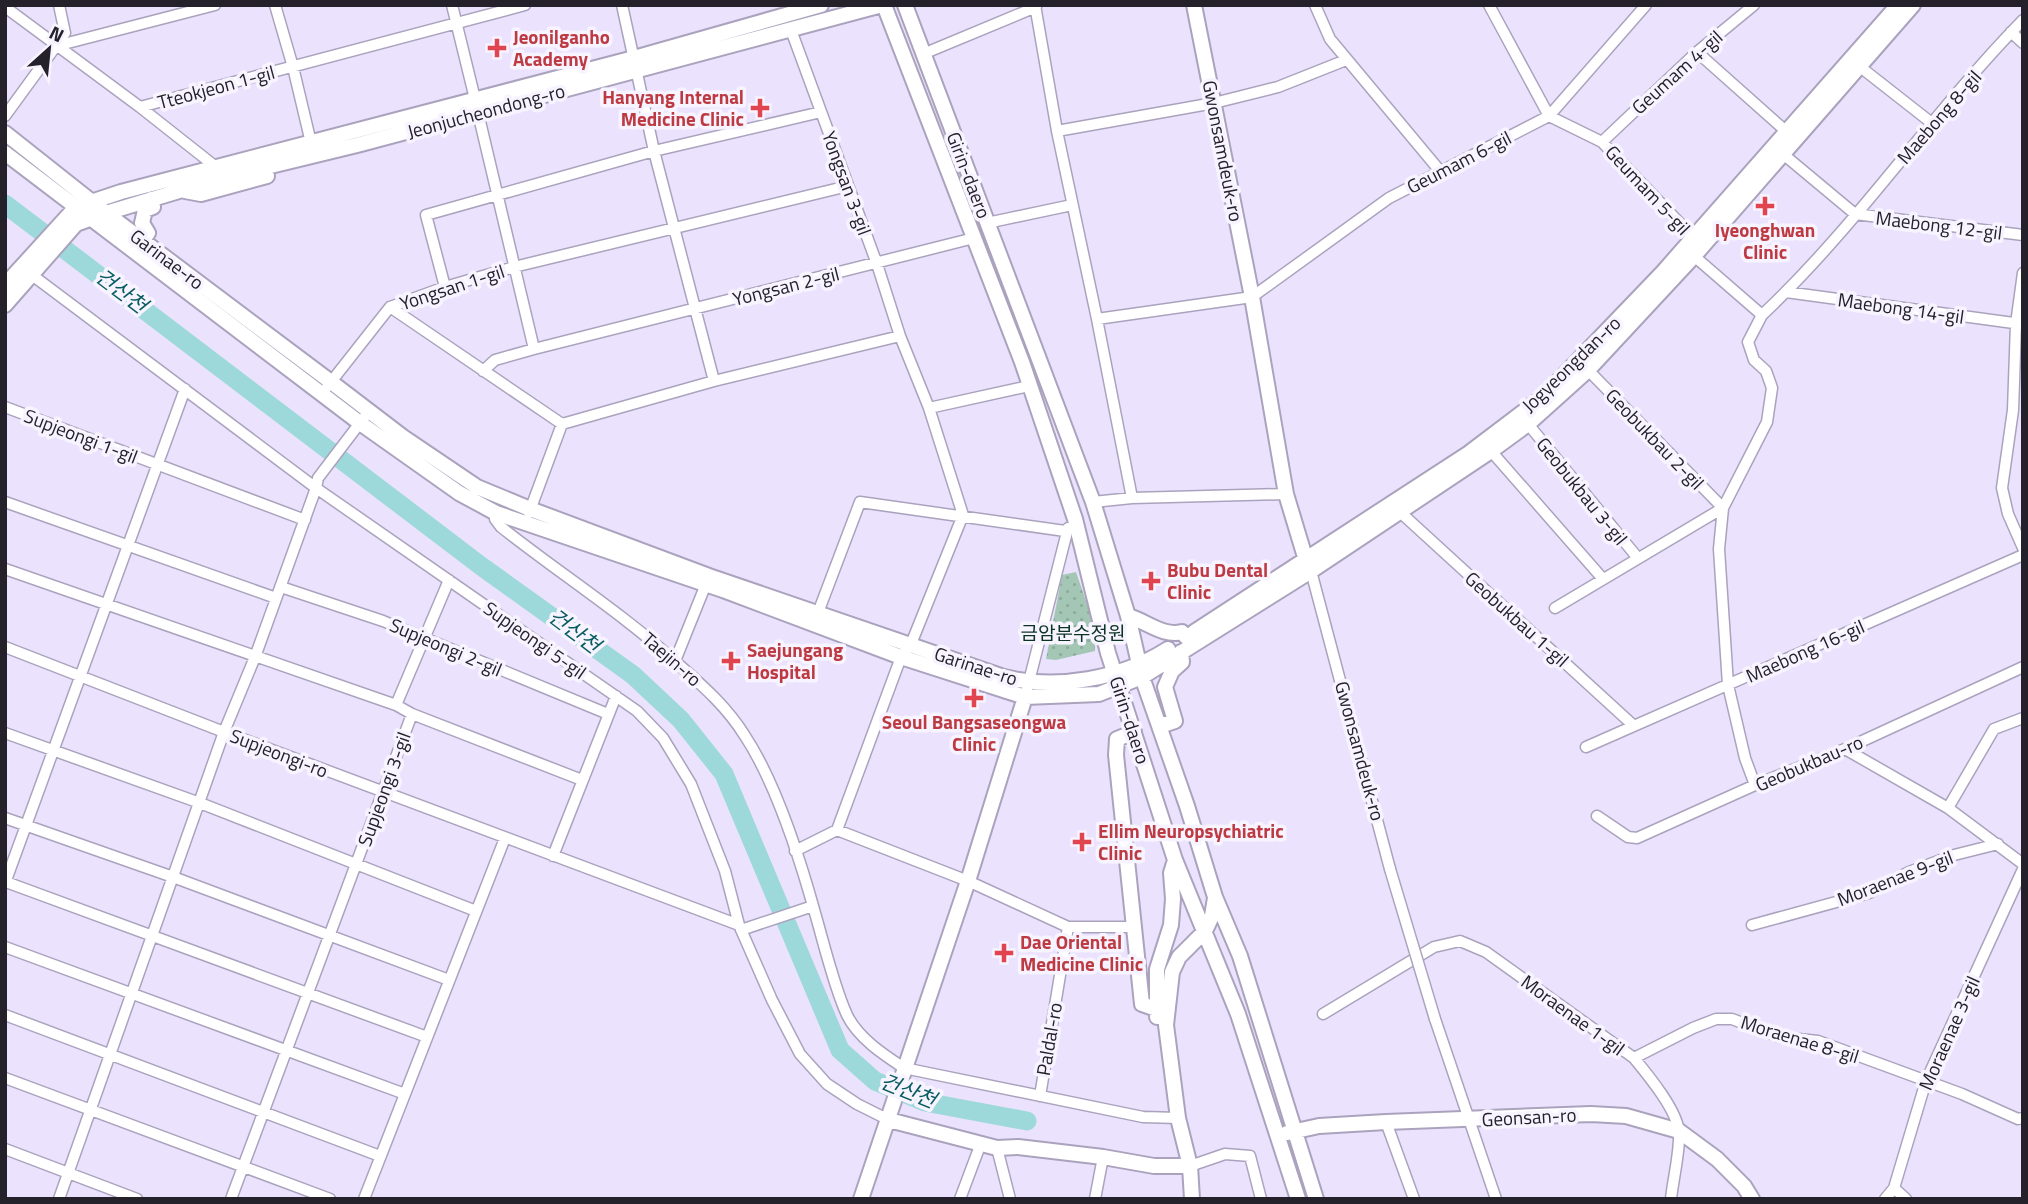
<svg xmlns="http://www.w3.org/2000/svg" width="2028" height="1204" viewBox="0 0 2028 1204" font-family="'Titillium Web','Noto Sans KR',sans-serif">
<defs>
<pattern id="park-dots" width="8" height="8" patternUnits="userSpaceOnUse" patternTransform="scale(1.75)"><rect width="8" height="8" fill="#a3c7b4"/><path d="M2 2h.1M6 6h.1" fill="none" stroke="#8cab9b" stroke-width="1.8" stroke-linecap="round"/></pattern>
</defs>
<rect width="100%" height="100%" fill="#ebe3fe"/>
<path fill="url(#park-dots)" d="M 1076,572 L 1094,624 L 1095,651 L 1056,660 L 1046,659 L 1062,575 Z"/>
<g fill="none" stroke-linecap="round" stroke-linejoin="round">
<path stroke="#9dd8da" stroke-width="19" d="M 5,204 L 481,566 L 633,675 L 681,720 L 724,774 L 840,1050 L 875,1081 L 925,1102 L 1027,1121"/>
<g stroke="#aba3bd" stroke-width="13">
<path id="street" d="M 275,5 L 293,67 L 312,147
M 452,5 L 475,99
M 622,5 L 654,151 L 714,381
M 1035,5 L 1057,131 L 1097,319 L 1132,498
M 1315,5 L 1330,39 L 1440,171
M 1489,5 L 1549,116 L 1602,142 L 1694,238 L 1694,256 L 1762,315 L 1748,342 L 1754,360 L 1766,371 L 1772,388 L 1767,422 L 1723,508 L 1719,549 L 1728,685 L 1745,758 L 1755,785
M 5,7 L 140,107 L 216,167
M 791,30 L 877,264 L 900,336 L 929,408 L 963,515 L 911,644 L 901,657 L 837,830
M 2011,32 L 2023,43
M 56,46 L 65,33 L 59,5
M 1697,52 L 1788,133
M 923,54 L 1036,7
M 1859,66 L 1933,124
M 140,107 L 525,5
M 478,113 L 534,349
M 5,116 L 56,46 L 215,5
M 1057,131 L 1214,103 L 1278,87 L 1346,60
M 1602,142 L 1697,52 L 1754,5
M 1783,154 L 1855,214 L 2023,235
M 987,223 L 1072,205
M 2023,273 L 2016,324 L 2013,410 L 2002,488 L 2008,514 L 2023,548
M 32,275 L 316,488 L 637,711 L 663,738 L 691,784 L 725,871 L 739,925 L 772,1000 L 800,1054 L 827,1084 L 857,1104 L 889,1120
M 445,287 L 426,215 L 654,151 L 821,112
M 1786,292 L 2021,324
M 390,307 L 445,287 L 514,267 L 848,186
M 1762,315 C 1858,225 1931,114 2023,20
M 1097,319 L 1252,297 L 1389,198 L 1549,116 L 1646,5
M 483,371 L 495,360 L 534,349 L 974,238
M 327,387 L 390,307 L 562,424 L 529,513
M 5,407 L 305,520
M 929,408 L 1029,386
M 562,424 L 714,381 L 900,336
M 1528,424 L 1637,557
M 1491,451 L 1603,579
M 5,502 L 276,598
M 1093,502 L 1132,498 L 1286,494
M 1400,512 L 1634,726
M 496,513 L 495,519 L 501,527 C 559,573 622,613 677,663 C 703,686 727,707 745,736 C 776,783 800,859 815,913 C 824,944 834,987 847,1015 C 858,1038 884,1055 904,1068 L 1143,1117 L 1178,1118
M 5,569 L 396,705 L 412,714 L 582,780
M 1311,571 L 1390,869
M 281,587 L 383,621 L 608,714
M 1555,608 L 1723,508 L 1588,370
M 816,618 L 860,502 L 1065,531
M 5,647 L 224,732 L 739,925
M 675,661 L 708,579
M 1025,697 L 1068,528
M 396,705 L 449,580
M 5,733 L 200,803 L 476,911
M 1586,747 L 2023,555
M 1845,749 L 1948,808 L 2023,864
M 1948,808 L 1994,729 L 2023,718
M 1597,816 L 1628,837 L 1637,838 L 1755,785 L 1845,749 L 2023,667
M 5,818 L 173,877 L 449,980
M 795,851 L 837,830 L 968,881 L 1068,927 L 1134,927
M 553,856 L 616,696
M 6,882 L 427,1037
M 5,883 L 185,389
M 1752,925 L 1869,893 L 1909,872 L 1954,855 L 1998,844
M 741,930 L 813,906
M 5,947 L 405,1094
M 1323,1014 L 1434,947 L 1460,941 L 1486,952 L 1634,1058 C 1648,1075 1678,1111 1679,1133 C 1680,1152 1673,1179 1671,1199
M 5,1015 L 380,1156
M 1435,1019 L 1496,1199
M 1634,1058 L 1693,1028 L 1716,1019 L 1732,1019 L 1779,1037 L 1818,1041 L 1962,1094 L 2018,1119 L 2023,1118
M 5,1078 L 330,1199
M 1040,1096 L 1068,927
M 1386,1122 L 1414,1199
M 997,1148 L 1010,1199
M 5,1149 L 137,1199
M 1190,1166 L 1225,1154 L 1250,1156 L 1261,1199
M 1894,1188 L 1906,1199
M 59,1199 L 224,732 L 255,657 L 316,488 L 318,478 L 369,411
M 231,1199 L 412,714
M 364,1199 L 505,838
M 960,1199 L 981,1143
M 1095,1199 L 1103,1157
M 1885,1199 L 1894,1188 L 1926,1081 L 2023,869"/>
</g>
<g stroke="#aba3bd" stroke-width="18">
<path id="secondary" d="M 884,5 L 1022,362 L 1075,519 L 1108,653 L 1175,860 L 1238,1014 L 1298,1199
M 905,5 L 1093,502 L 1128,616 L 1142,677 L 1187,806 L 1215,897 L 1240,956 L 1316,1199
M 1194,5 L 1252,297 L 1286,494 L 1308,567
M 5,133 L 106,213 L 331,382 L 403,437 L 477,487 L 530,509 L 709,576 L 1004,677 C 1057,690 1121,679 1168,649
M 5,153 L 360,423 L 459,493 L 496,513 L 723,590 L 901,657 L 1025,697 L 1099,694 L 1142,677 L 1311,571 L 1491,451 L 1528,424 L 1588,370 L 1694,256 L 1913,5
M 185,191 L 201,194 L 267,176
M 143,240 L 148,233 L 142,223 L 145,210 L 153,207 L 151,199
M 5,285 L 76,207 L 121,192 L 634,58 L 821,5
M 5,305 L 76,224 L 106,213 L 229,176 L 357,145 L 882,5
M 1128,616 C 1146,621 1163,637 1182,632 L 1186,637
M 1194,632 L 1469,453 L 1543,397 L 1663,272 L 1898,5
M 1160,726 L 1175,721 L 1165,687 L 1172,671 L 1182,662 L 1181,652
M 1134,732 L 1117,739 L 1116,755 L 1142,1004 L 1156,1009
M 1157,1017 L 1157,969 L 1171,925 L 1173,899 L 1171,873 L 1175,860
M 889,1120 L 997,1148 L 1018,1147 L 1103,1157 L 1154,1166 L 1190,1166
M 1287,1133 L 1319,1126 L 1386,1122 L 1591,1114 L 1626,1116 L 1679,1131 L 1717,1159 L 1744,1186 L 1752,1199
M 861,1199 L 968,881 L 1025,697
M 1192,1199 L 1190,1166 L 1178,1118 L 1166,1025 L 1172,972 L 1179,957 L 1205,931 L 1212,916 L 1215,898"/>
</g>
<use href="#street" stroke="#fff" stroke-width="10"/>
<use href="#secondary" stroke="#fff" stroke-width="14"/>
<g stroke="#aba3bd" stroke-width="13" stroke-linecap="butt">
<path id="street-bridge" d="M 1390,869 L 1435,1019"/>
</g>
<use href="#street-bridge" stroke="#fff" stroke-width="10"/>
</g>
<g fill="#e0444e" stroke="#f7f4ff" stroke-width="2.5">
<path d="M493.5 37.5h7v7h7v7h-7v7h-7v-7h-7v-7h7z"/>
<path d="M756.5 97.5h7v7h7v7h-7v7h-7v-7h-7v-7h7z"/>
<path d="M1761.5 195.5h7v7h7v7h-7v7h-7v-7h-7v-7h7z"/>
<path d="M1147.5 570.5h7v7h7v7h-7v7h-7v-7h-7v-7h7z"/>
<path d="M727.5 650.5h7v7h7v7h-7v7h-7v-7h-7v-7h7z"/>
<path d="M970.5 687.5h7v7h7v7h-7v7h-7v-7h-7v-7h7z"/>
<path d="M1078.5 831.5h7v7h7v7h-7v7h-7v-7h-7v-7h7z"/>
<path d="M1000.5 942.5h7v7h7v7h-7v7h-7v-7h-7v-7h7z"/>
</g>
<g text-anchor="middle" stroke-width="7" stroke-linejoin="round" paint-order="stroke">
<g font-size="19" font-weight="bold" fill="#be3a42" stroke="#f7f4ff" text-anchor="start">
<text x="513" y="44">Jeonilganho<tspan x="513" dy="22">Academy</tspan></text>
<text x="744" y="104" text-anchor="end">Hanyang Internal<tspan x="744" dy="22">Medicine Clinic</tspan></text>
<text x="1765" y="237" text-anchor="middle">Iyeonghwan<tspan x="1765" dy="22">Clinic</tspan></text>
<text x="1167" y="577">Bubu Dental<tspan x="1167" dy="22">Clinic</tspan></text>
<text x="747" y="657">Saejungang<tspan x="747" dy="22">Hospital</tspan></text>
<text x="974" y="729" text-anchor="middle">Seoul Bangsaseongwa<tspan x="974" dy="22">Clinic</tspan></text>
<text x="1098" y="838">Ellim Neuropsychiatric<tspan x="1098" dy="22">Clinic</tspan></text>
<text x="1020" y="949">Dae Oriental<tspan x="1020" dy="22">Medicine Clinic</tspan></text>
</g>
<g font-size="19" fill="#24212b" stroke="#f7f4ff">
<text transform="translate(1677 72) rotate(-42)" y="7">Geumam 4-gil</text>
<text transform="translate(216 87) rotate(-15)" y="7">Tteokjeon 1-gil</text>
<text transform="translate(486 111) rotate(-15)" y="7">Jeonjucheondong-ro</text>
<text transform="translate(1939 117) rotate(-49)" y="7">Maebong 8-gil</text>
<text transform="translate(1223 151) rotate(79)" y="7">Gwonsamdeuk-ro</text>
<text transform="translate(1459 162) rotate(-27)" y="7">Geumam 6-gil</text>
<text transform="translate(969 175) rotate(69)" y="7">Girin-daero</text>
<text transform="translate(847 183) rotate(70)" y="7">Yongsan 3-gil</text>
<text transform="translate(1648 190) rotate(47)" y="7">Geumam 5-gil</text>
<text transform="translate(1939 225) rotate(7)" y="7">Maebong 12-gil</text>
<text transform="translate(167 259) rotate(37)" y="7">Garinae-ro</text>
<text transform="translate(786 286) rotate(-14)" y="7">Yongsan 2-gil</text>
<text transform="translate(452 287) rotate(-18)" y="7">Yongsan 1-gil</text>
<text transform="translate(1901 308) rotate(8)" y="7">Maebong 14-gil</text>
<text transform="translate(1571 364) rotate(-44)" y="7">Jogyeongdan-ro</text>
<text transform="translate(81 436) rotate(21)" y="7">Supjeongi 1-gil</text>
<text transform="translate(1655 439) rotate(46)" y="7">Geobukbau 2-gil</text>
<text transform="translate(1582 491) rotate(51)" y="7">Geobukbau 3-gil</text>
<text transform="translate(1517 619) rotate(42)" y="7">Geobukbau 1-gil</text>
<text transform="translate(535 640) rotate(35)" y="7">Supjeongi 5-gil</text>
<text transform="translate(446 647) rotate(23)" y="7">Supjeongi 2-gil</text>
<text transform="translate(1805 651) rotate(-24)" y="7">Maebong 16-gil</text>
<text transform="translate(672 659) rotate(41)" y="7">Taejin-ro</text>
<text transform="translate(976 666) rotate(18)" y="7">Garinae-ro</text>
<text transform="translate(1130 720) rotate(72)" y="7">Girin-daero</text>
<text transform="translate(1360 751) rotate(75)" y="7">Gwonsamdeuk-ro</text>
<text transform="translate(279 753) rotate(21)" y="7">Supjeongi-ro</text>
<text transform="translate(1809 763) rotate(-23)" y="7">Geobukbau-ro</text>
<text transform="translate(384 789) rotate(-70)" y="7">Supjeongi 3-gil</text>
<text transform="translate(1895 878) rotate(-21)" y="7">Moraenae 9-gil</text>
<text transform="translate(1573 1015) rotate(36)" y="7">Moraenae 1-gil</text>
<text transform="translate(1949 1033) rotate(-66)" y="7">Moraenae 3-gil</text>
<text transform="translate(1049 1039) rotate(-80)" y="7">Paldal-ro</text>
<text transform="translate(1800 1039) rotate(17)" y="7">Moraenae 8-gil</text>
<text transform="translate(1529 1117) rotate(-3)" y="7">Geonsan-ro</text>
</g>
<g font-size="19" fill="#0b3323" stroke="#f7f4ff">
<text x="1073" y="640">금암분수정원</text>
</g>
<g font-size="21" font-style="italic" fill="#075c60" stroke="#f7f4ff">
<text transform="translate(121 291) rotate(37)" y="7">건산천</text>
<text transform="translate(574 631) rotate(37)" y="7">건산천</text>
<text transform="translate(908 1091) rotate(22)" y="7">건산천</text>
</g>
</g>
<rect width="2028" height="1204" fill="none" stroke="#24212b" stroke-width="14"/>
<g transform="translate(49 49) rotate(27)" stroke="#f7f4ff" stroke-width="5" paint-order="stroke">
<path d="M0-5L12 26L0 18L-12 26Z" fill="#24212b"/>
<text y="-10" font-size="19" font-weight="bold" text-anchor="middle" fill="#24212b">N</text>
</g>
</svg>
